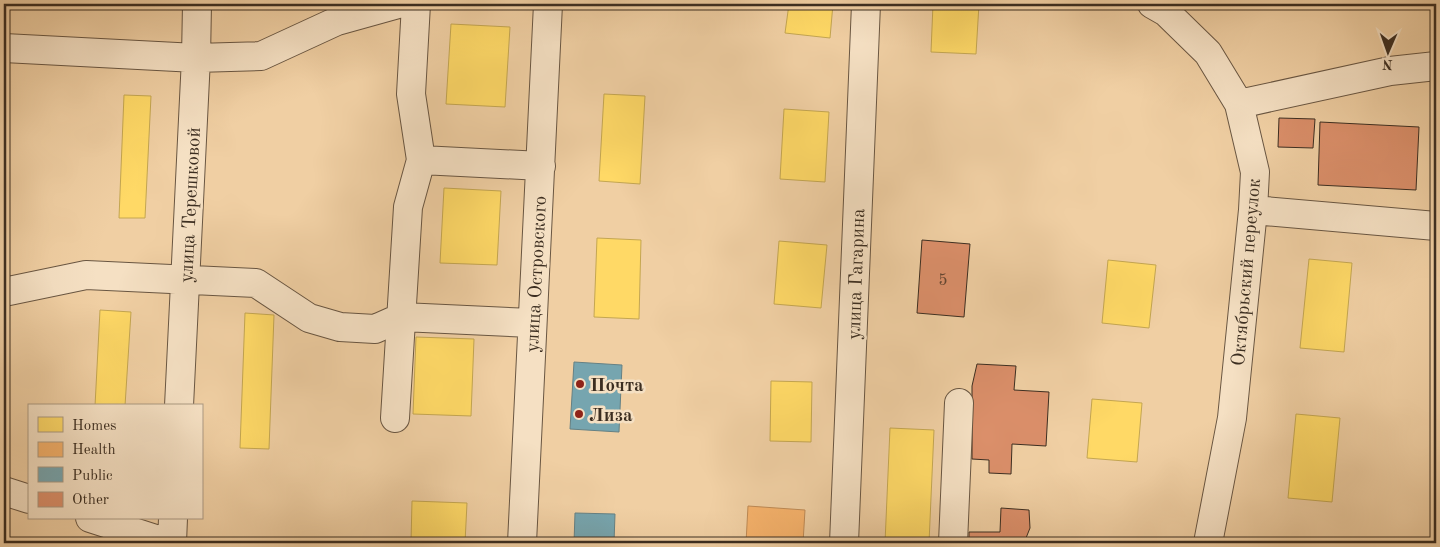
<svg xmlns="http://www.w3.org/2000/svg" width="1440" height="547" viewBox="0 0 1440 547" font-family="'Old Standard TT',serif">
<rect width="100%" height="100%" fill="#f0cfa3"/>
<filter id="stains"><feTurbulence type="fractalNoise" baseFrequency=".004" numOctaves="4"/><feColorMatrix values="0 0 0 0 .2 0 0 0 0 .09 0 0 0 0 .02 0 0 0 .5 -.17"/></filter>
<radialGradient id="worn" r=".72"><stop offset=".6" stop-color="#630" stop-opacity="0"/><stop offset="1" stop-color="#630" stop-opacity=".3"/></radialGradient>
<path fill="#ffd966" stroke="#c4a651" d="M 789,4 L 833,4 L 830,38 L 785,33 Z
M 933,4 L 979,4 L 976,54 L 931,52 Z
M 451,24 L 510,27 L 505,107 L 446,104 Z
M 604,94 L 645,96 L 640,184 L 599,181 Z
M 124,95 L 151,96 L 145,218 L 119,218 Z
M 784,109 L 829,112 L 825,182 L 780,179 Z
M 444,188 L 501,191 L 497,265 L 440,263 Z
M 597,238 L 641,240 L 639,319 L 594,317 Z
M 779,241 L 827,245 L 821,308 L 774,304 Z
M 1309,259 L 1352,263 L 1344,352 L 1300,348 Z
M 1108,260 L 1156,265 L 1149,328 L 1102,323 Z
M 100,310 L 131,312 L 125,406 L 95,406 Z
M 245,313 L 274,315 L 269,449 L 240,448 Z
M 416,337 L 474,339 L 471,416 L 413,414 Z
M 771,381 L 812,382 L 811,442 L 770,441 Z
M 1092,399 L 1142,403 L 1137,462 L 1087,458 Z
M 1296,414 L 1340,418 L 1332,502 L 1288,498 Z
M 890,428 L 934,430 L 929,543 L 885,543 Z
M 412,501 L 467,503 L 465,543 L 411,543 Z
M 1282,538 L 1325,542 L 1325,543 L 1281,543 Z"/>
<path fill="#f6b26b" stroke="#be8a55" d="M 748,506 L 805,510 L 803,543 L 746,543 Z"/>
<path fill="#76a5af" stroke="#658184" d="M 574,362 L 622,365 L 619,432 L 570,429 Z
M 575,513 L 615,514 L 614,543 L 574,543 Z"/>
<path fill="#db8f6a" stroke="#3c2e21" d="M 1346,4 L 1398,4 L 1398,7 Z
M 1279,118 L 1315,119 L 1313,148 L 1278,147 Z
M 1320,122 L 1419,127 L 1416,190 L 1318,185 Z
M 922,240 L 970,244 L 964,317 L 917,313 Z
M 977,364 L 1016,366 L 1014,390 L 1049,392 L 1046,446 L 1012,444 L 1011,474 L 989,473 L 989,460 L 972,459 L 972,386 Z
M 1001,508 L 1029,510 L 1030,528 L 1024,543 L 969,543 L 969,532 L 1000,532 Z"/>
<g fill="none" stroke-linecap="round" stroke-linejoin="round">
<g stroke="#695642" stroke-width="30">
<path id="minor" d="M 416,4 L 411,94 L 421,160
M 1152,4 L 1166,12 L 1208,53 L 1239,104 L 1255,172 L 1253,210 L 1232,418 L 1208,543
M 4,48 L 196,58 L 261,56 L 337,21 L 398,4
M 1239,104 L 1390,71 L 1436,66
M 1253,210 L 1436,226
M 4,292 L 86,275 L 256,283 L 309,318 L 340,327 L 375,329 L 402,317 L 532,323
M 179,406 L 196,58 L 197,4
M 395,418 L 408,207 L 421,160 L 541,166
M 4,491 L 29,499
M 90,518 L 168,543
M 172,543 L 173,518
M 522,543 L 548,4
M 844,543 L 866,4
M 953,543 L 959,403"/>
</g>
<use href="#minor" stroke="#f5e0c3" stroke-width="28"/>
</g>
<g fill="#8f2418" stroke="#f5e0c3" stroke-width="2">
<circle cx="580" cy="384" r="5"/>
<circle cx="579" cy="414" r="5"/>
</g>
<g text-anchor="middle" stroke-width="5" stroke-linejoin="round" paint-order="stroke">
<g font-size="16" fill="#644633">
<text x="943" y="285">5</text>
</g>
<g font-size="19" fill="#3c2e21" stroke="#f5e0c3">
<text transform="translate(189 205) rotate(-87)" y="7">улица Терешковой</text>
<text transform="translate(1245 272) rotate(-85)" y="7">Октябрьский переулок</text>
<text transform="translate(535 274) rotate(-87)" y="7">улица Островского</text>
<text transform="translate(855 274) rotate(-88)" y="7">улица Гагарина</text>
</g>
<g font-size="19" font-weight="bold" fill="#3c2e21" stroke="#f5e0c3" text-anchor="start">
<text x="590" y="391">Почта</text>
<text x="589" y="421">Лиза</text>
</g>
</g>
<rect width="1440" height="547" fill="none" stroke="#f0cfa3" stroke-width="20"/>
<rect x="5" y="5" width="1430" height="537" fill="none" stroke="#3c2e21" stroke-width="2.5"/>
<rect x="10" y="10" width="1420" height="527" fill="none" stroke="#3c2e21"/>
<rect x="28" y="404" width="175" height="115" fill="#f5e0c3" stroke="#ab9982"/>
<rect x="38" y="417" width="25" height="15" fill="#ffd966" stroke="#ab9982"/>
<text x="72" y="430" font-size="15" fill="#3c2e21">Homes</text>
<rect x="38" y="442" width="25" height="15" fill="#f6b26b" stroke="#ab9982"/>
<text x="72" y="454" font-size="15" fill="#3c2e21">Health</text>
<rect x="38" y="467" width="25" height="15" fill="#76a5af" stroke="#ab9982"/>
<text x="72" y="480" font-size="15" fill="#3c2e21">Public</text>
<rect x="38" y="492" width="25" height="15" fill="#db8f6a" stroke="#ab9982"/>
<text x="72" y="504" font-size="15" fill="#3c2e21">Other</text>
<g transform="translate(1388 52) rotate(182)" stroke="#f5e0c3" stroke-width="4" paint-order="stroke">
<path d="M0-4L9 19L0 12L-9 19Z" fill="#3c2e21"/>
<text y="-8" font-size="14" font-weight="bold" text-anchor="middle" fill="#3c2e21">N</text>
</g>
<rect width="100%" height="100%" filter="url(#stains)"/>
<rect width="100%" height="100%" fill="url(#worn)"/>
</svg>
